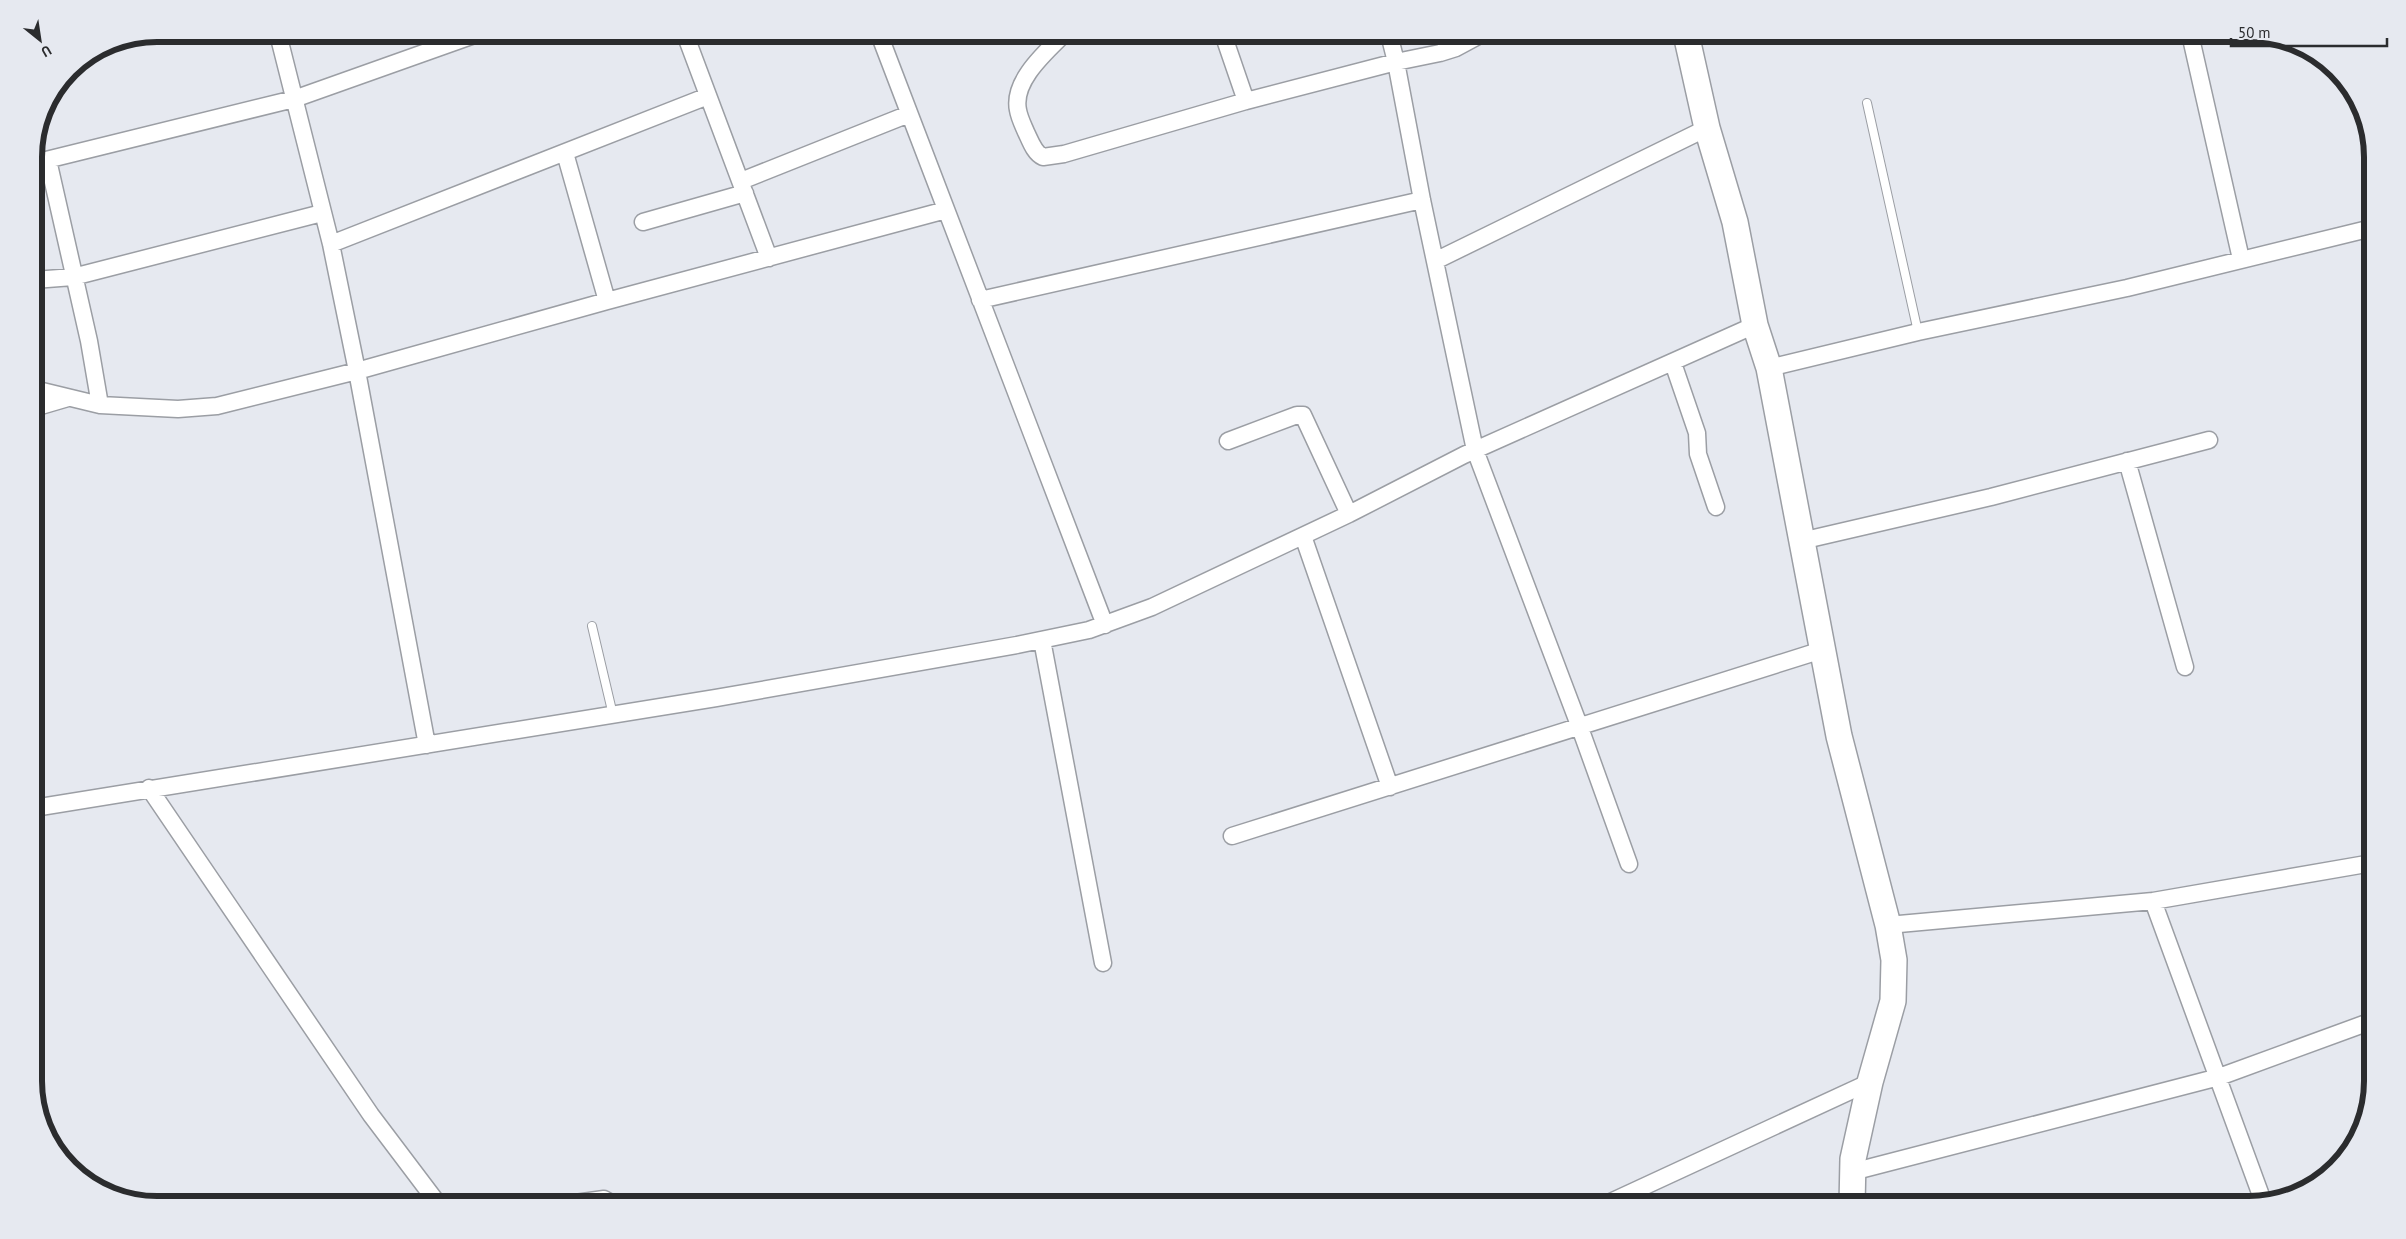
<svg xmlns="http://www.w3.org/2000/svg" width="2406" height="1239" viewBox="0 0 2406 1239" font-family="'PT Sans',sans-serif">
<rect width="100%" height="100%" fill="#e6e9f0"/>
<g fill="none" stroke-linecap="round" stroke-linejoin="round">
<g stroke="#9b9ea4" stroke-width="10">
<path id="service" d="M 1867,103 L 1918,332
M 592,626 L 613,715"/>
</g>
<g stroke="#9b9ea4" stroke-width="19">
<path id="minor" d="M 278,34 L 331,244 L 357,371 L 427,745
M 685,34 L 769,258
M 879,34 L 1105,625
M 1064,34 C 1046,52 1012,81 1018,110 C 1019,117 1023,125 1026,132 C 1030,140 1034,153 1043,157 L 1064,154 L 1246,101 L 1396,62 L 1440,53 L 1456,48 L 1482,34
M 1223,34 L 1246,101
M 1389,34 L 1396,62 L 1422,200 L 1475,450 L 1579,725 L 1629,864
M 2190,34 L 2241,259
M 565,153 L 607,301
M 48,160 L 89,341 L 100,405
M 34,163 L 294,99 L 477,34
M 741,181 L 909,114
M 643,222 L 745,193
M 331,244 L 708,96
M 1435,261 L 1707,128
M 34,280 L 73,277 L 322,213
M 980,300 L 1422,200
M 1673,363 L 1697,433 L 1698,454 L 1716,507
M 1769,368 L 1918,332 L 2127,288 L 2372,228
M 34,389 L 100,405 L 178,409 L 217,406 L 357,371 L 607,301 L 946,210
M 34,408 L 68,398
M 1228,441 L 1297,415 L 1303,415 L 1349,514
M 2127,461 L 2185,667
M 1303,536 L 1390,787
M 1801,541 L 1991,497 L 2209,440
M 1042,640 L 1103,963
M 149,788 L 371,1115 L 439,1205
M 34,808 L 716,698 L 1017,645 L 1089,630 L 1152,607 L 1349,514 L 1464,455 L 1755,325
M 1232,836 L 1822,650
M 2153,901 L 2263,1201
M 1888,925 L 2153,901 L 2372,863
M 1852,1172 L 2219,1077 L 2372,1021
M 561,1205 L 604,1199 L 615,1205
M 1604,1205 L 1870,1082"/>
</g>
<g stroke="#9b9ea4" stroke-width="28">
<path id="primary" d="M 1686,34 L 1707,128 L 1735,222 L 1755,325 L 1769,368 L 1839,736 L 1888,925 L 1894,960 L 1893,1001 L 1870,1082 L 1853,1159 L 1852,1205"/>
</g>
<use href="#service" stroke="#fff" stroke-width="8"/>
<use href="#minor" stroke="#fff" stroke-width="16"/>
<use href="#primary" stroke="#fff" stroke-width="25"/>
</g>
<path d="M0 0H2406V1239H0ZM157 42H2249A115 115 0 0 1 2364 157V1081A115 115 0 0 1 2249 1196H157A115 115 0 0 1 42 1081V157A115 115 0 0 1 157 42Z" fill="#e6e9f0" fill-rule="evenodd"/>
<path fill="none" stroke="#2b2c2e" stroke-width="6" d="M157 42H2249A115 115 0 0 1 2364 157V1081A115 115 0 0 1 2249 1196H157A115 115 0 0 1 42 1081V157A115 115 0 0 1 157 42Z"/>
<g transform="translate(40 40) rotate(150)" stroke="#e6e9f0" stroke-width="4" paint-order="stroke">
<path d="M0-4L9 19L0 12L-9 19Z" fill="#2b2c2e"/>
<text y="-8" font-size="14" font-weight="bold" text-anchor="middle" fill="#2b2c2e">U</text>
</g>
<path d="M2231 38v8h156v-8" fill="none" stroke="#2b2c2e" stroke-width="2.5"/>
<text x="2238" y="38" font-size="15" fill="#2b2c2e" stroke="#e6e9f0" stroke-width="4" paint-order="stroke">50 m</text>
</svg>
